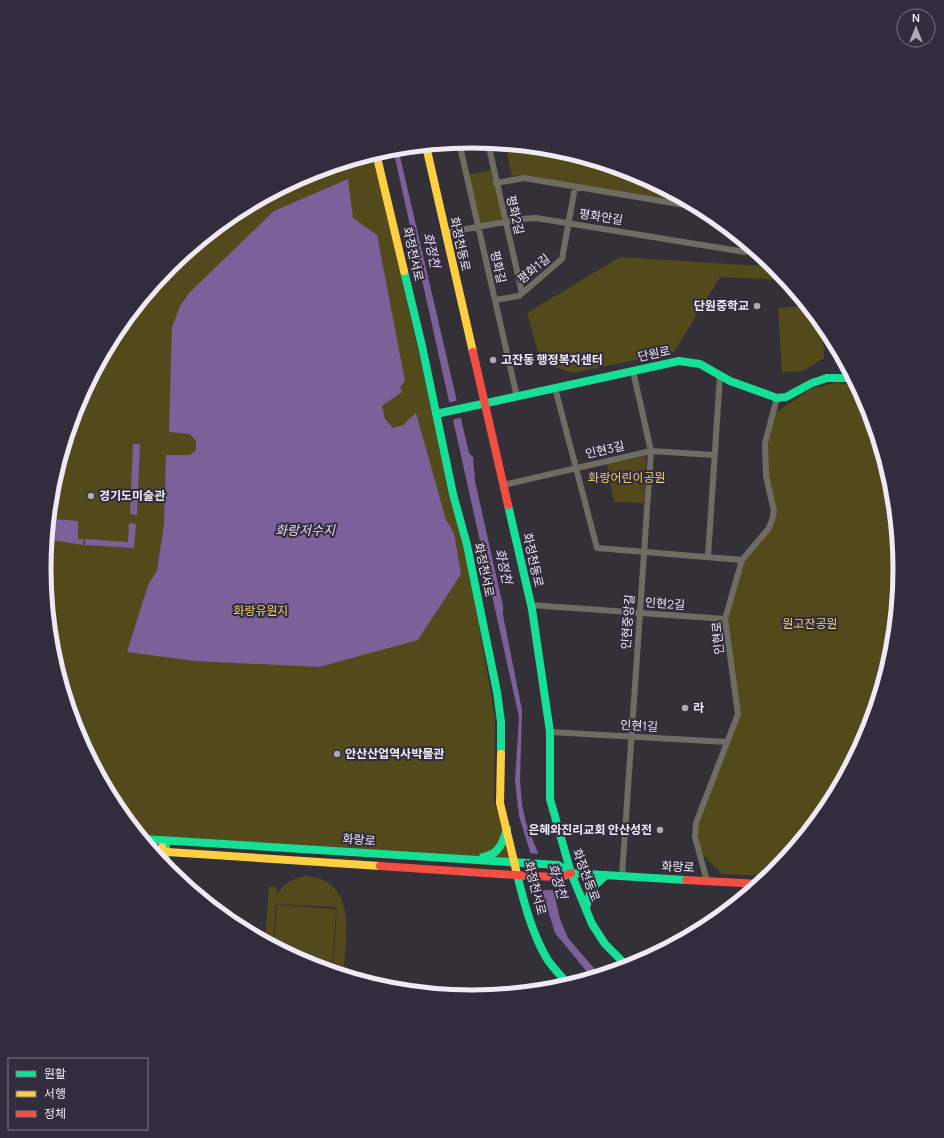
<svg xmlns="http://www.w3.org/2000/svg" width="944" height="1138" viewBox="0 0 944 1138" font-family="Manrope,'Noto Sans KR',sans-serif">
<rect width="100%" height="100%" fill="#343038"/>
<path fill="#534a1b" d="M 505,144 L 556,149 L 636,174 L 687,201 L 608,190 L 524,175 L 512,176 Z
M 373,154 L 471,580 L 495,717 L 494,801 L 515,867 L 144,841 L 116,807 L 76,733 L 52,652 L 44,569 L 52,485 L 77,405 L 116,331 L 170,266 L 234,213 L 308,173 Z
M 491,170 L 503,219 L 480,224 L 469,175 Z
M 620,257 L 775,267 L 785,280 L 720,277 L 674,352 L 572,373 L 541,362 L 527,313 Z
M 808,306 L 822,324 L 824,358 L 803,371 L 782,372 L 778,308 Z
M 839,382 L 859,389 L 868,405 L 892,486 L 900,569 L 892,653 L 867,733 L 828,807 L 769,876 L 722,874 L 701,853 L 693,827 L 736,715 L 724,626 L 741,561 L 768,529 L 773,511 L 763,474 L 764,454 L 775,413 L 810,389 Z
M 646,456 L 644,503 L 614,502 L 607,464 Z
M 306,876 C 358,880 346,938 343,975 L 333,972 L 337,907 L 276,904 L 273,946 L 265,941 L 269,887 L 277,887 L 277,895 C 284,883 292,879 306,876 Z
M 277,905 L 336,909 L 332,972 L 308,964 L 274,946 Z
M 447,989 L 472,990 L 492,995 L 472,997 L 430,993 Z"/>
<path fill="#7b6099" d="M 398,148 L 469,453 L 473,457 L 475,481 L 503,606 L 503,615 L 522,710 L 520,781 L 522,804 L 526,823 L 554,893 L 560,919 L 568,938 L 600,975 L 592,978 L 555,933 L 519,816 L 515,781 L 519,717 L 393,149 Z
M 348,179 L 353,218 L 377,235 L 405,381 L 400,387 L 402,392 L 382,406 L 385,419 L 393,428 L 403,425 L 416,413 L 446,520 L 454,533 L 461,574 L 418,640 L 319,667 L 195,661 L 127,652 L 148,585 L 157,571 L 164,524 L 166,455 L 190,455 L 196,450 L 196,441 L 190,434 L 169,432 L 172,327 L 180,306 L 189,293 L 274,211 Z
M 133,444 L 140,444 L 137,515 L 130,514 Z
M 53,519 L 78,521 L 78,539 L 84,539 L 83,545 L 51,540 Z
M 129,523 L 136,524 L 134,548 L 85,545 L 85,539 L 128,542 Z"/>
<path fill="#343038" d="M 459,400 L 463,417 L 452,420 L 448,403 Z
M 529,853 L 540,854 L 555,890 L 540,890 Z"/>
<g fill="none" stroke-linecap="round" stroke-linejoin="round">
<path stroke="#6f6c64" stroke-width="6" d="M 459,142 L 517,397
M 488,143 L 522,293
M 496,183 L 524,178 L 697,207
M 445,233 L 520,219 L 536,218 L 745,252 L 750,246
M 495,300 L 519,296 L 562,259 L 575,187
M 555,388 L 597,548 L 742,560
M 503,485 L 651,451 L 714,455
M 708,557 L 720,375
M 531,605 L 725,619
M 550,732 L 727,742
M 622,876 L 651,451 L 633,371
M 707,881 L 695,837 L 696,823 L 738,714 L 725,619 L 742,560 L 769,528 L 772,520 L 774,511 L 766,476 L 765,443 L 777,398"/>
<path stroke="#16e098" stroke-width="8" d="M 404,271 L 422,346 L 453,494 L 467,545 L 497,692 L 501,722 L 501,754
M 436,414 L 679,361 L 700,364 L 730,381 L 777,398 L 786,397 L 812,383 L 827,378 L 846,378 L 855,381
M 508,505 L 532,609 L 550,732 L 550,799 L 571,873 L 592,924 L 605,944 L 628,967
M 143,839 L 558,865 L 571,873 L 686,880
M 483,857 C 499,855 503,842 507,829
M 165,866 L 166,847
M 517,874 C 524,903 532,933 547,959 C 553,968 562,977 569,985
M 586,908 L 591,889 L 606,875"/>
<path stroke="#ffcf43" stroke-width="8" d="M 426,146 L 473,352
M 376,153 L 404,271
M 501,754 L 500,803 L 517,874
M 152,851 L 380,866
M 160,860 L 162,847"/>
<path stroke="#f24e42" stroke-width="8" d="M 473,352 L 508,505
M 380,866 L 530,876 L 562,877 L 571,873
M 686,880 L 760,884"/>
</g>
<g fill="#aea9b3" stroke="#332c3c" stroke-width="1.5">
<circle cx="757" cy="306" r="4"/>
<circle cx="493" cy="360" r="4"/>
<circle cx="91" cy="496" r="4"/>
<circle cx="685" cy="708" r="4"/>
<circle cx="337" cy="754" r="4"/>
<circle cx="660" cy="830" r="4"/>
</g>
<g text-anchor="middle" stroke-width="4" stroke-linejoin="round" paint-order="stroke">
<g font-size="12" fill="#efeaf5" stroke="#332c3c">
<text transform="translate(515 215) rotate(77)" y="4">평화2길</text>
<text transform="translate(601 217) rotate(9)" y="4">평화안길</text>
<text transform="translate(460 244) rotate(77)" y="4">화정천동로</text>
<text transform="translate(413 254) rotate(77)" y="4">화정천서로</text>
<text transform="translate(498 267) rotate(77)" y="4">평화길</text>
<text transform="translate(534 269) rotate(-40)" y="4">평화1길</text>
<text transform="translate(654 354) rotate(-12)" y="4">단원로</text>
<text transform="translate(605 450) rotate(-13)" y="4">인현3길</text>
<text transform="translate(533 560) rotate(77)" y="4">화정천동로</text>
<text transform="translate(484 570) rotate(78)" y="4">화정천서로</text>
<text transform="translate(665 604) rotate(4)" y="4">인현2길</text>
<text transform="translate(628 622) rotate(-86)" y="4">인현중앙길</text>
<text transform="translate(718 638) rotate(-95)" y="4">인현로</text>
<text transform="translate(639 726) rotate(3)" y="4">인현1길</text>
<text transform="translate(359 840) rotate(4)" y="4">화랑로</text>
<text transform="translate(678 867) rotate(3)" y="4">화랑로</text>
<text transform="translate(586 875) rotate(69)" y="4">화정천동로</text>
<text transform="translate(535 888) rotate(76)" y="4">화정천서로</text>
</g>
<g font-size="12" font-weight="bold" fill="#efeaf5" stroke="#332c3c" text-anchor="start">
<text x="749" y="310" text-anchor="end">단원중학교</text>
<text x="501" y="364">고잔동 행정복지센터</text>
<text x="99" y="500">경기도미술관</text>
<text x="693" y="712">라</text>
<text x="345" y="758">안산산업역사박물관</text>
<text x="652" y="834" text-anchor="end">은혜와진리교회 안산성전</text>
</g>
<g font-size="12" fill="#e8d468" stroke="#332c3c">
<text x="627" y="482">화랑어린이공원</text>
<text x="261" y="615">화랑유원지</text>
<text x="810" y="628">원고잔공원</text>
</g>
<g font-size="13" font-style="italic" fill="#e7d7fb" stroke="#332c3c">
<text transform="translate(432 250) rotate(77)" y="5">화정천</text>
<text x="305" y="535">화랑저수지</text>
<text transform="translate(504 566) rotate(77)" y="5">화정천</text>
<text transform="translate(558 881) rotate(73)" y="5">화정천</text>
</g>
</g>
<path d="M0 0H944V1138H0ZM51 569a421 421 0 1 1 842 0a421 421 0 1 1-842 0Z" fill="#332c3c" fill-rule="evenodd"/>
<path fill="none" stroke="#efeaf5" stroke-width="5" d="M51 569a421 421 0 1 1 842 0a421 421 0 1 1-842 0Z"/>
<rect x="8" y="1058" width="140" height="72" fill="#332c3c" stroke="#7e7886"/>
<rect x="16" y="1071" width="20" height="6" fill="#16e098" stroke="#7e7886"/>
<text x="44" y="1078" font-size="12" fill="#efeaf5">원활</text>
<rect x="16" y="1091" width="20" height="6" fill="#ffcf43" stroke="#7e7886"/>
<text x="44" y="1098" font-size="12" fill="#efeaf5">서행</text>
<rect x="16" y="1111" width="20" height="6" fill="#f24e42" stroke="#7e7886"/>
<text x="44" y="1118" font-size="12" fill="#efeaf5">정체</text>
<g transform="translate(916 28)"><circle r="19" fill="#332c3c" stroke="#7e7886"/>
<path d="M0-3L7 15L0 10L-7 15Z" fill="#aea9b3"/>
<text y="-6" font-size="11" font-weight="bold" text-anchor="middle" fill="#efeaf5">N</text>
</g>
</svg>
